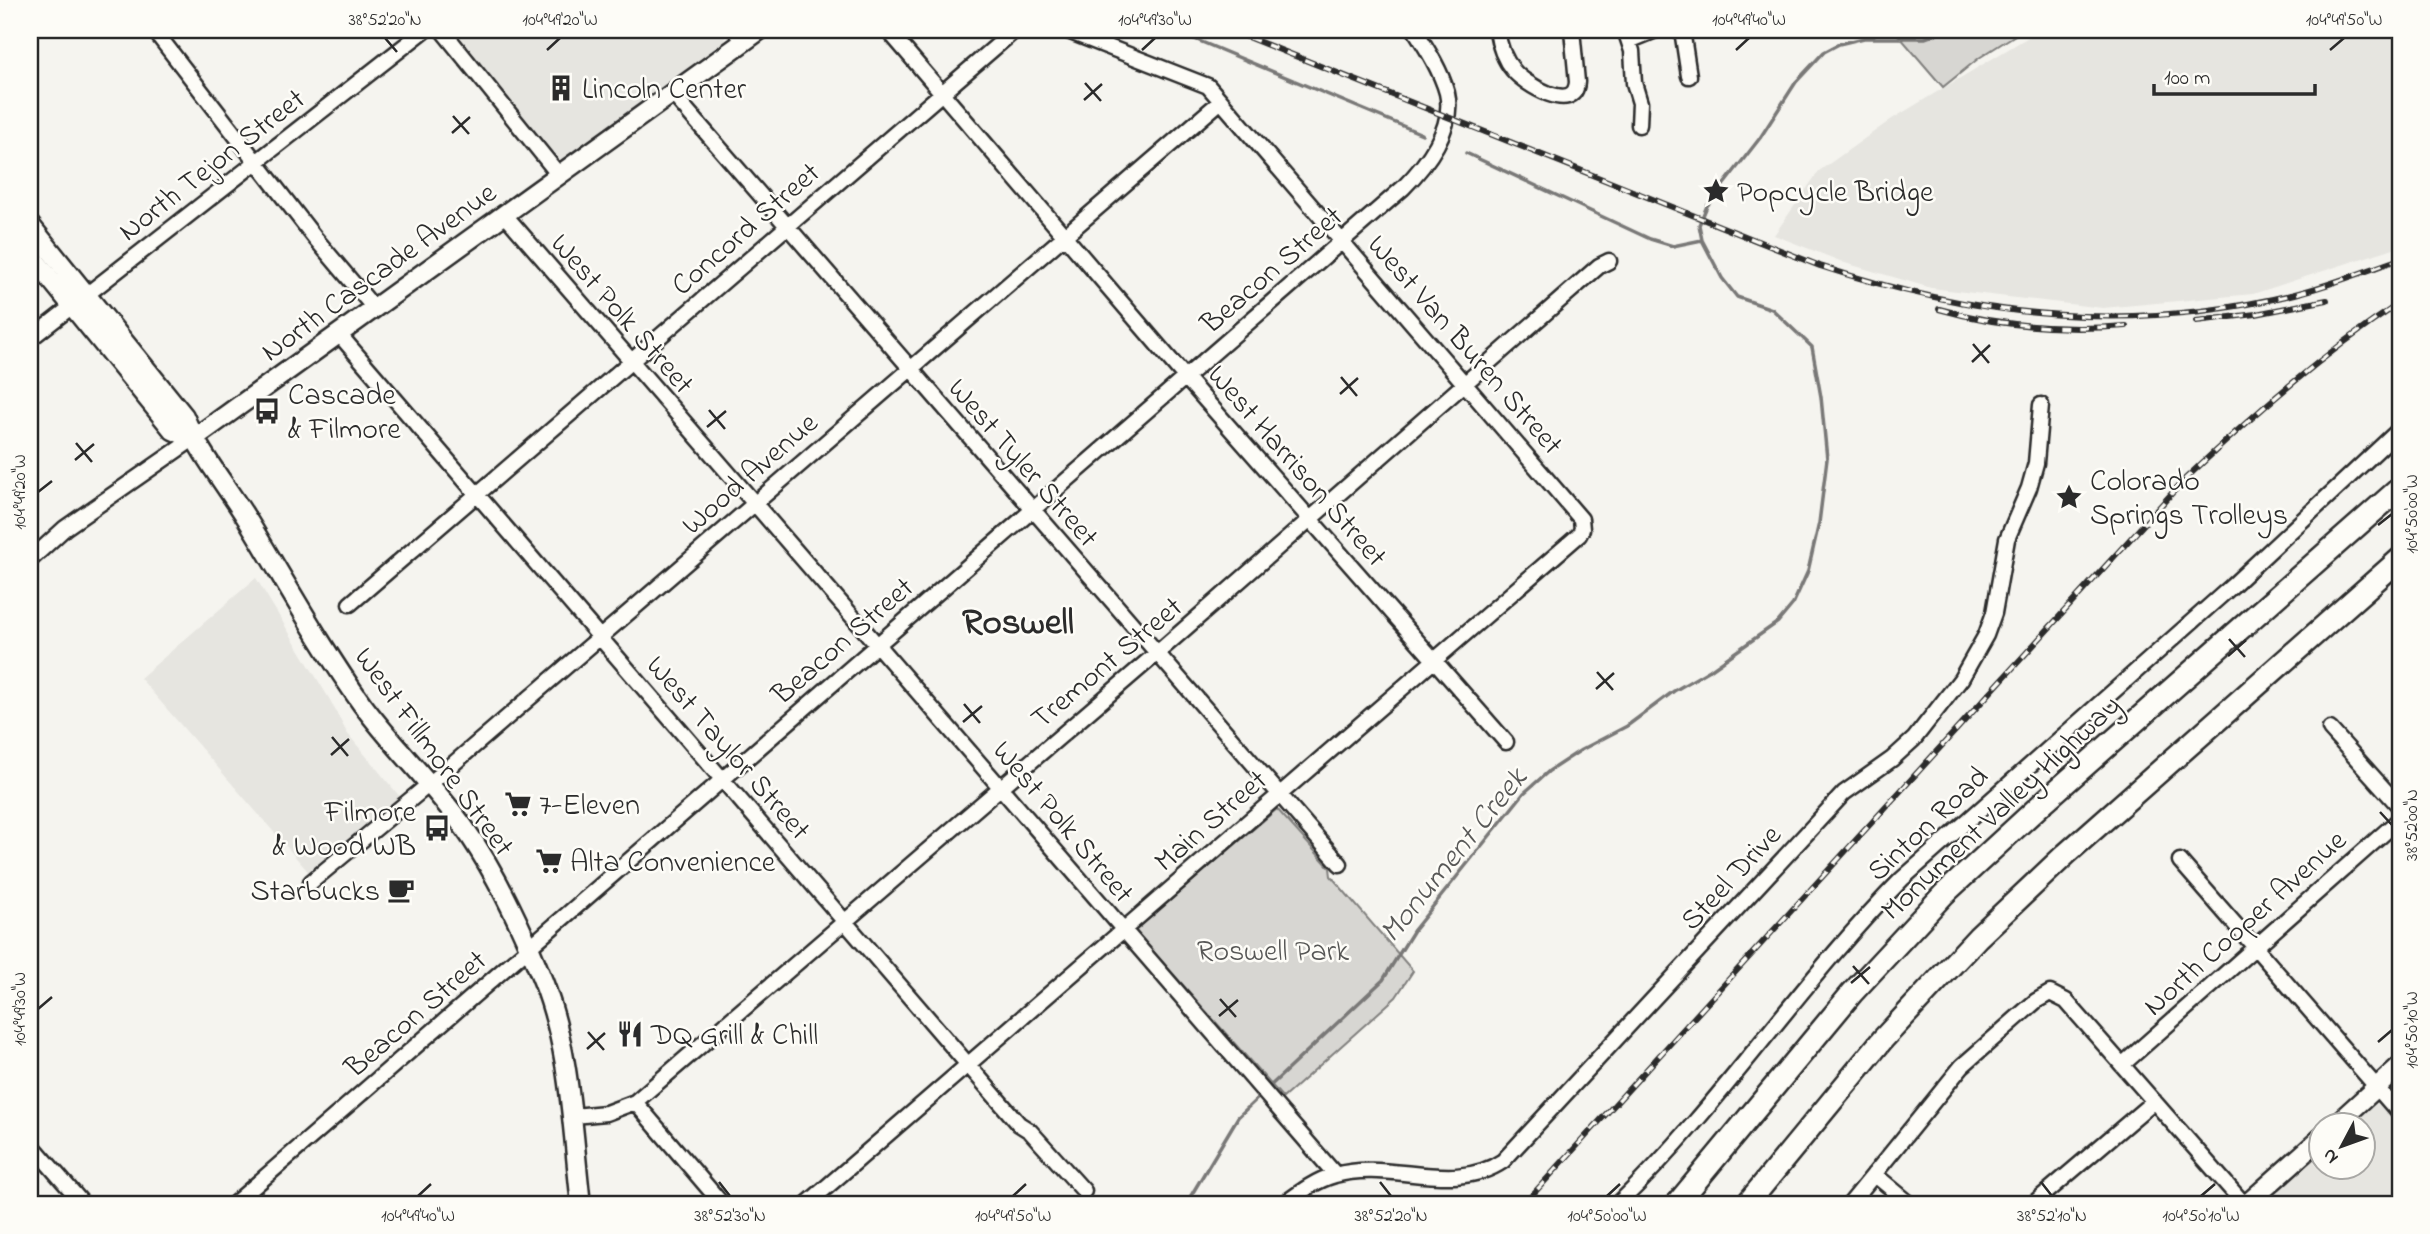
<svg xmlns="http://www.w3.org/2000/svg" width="2430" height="1234" viewBox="0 0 2430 1234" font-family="'Indie Flower',sans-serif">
<rect width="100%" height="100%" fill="#f5f4ef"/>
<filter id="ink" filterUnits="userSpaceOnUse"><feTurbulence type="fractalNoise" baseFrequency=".0143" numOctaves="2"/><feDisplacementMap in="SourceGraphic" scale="14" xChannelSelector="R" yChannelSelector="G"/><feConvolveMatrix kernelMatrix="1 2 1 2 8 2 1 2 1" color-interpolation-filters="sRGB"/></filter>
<g filter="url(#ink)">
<path fill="#e6e5e0" d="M 455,30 L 722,30 L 726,35 L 722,45 L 563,159 L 557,159 Z
M 2040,30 L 2400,30 L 2400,246 L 2253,294 L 2103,308 L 1931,288 L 1845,263 L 1774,235 L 1819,171 L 1892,119 Z
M 256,578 L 330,700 L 347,733 L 401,798 L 312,876 L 140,678 Z
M 2376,1104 L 2380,1105 L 2400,1127 L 2400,1204 L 2262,1204 L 2321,1151 L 2322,1168 L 2364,1168 L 2364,1126 L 2351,1125 Z"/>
<path fill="#d7d6d2" stroke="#81807e" stroke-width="2" d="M 1894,30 L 2023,30 L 1979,58 L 1943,87 Z
M 1277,809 L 1330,868 L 1331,876 L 1413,971 L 1396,997 L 1283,1098 L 1136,932 L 1136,929 Z"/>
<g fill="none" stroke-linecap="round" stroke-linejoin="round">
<path stroke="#797877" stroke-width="3.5" d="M 1173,30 L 1422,134
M 1466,153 L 1650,239 L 1673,246 L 1702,240
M 1267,1089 L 1383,980 L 1414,930 L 1524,793 L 1549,771 L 1581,750 L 1627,726 L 1674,691 L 1710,670 L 1778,622 L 1793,604 L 1808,571 L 1819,523 L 1827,459 L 1821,397 L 1812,347 L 1772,309 L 1737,297 L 1722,278 L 1702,240 L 1699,225 L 1707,206 L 1760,138 L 1796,82 L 1824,52 L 1839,44 L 1864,38 L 1925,38 L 1947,30
M 1186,1204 L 1238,1117 L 1262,1094"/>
<g stroke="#2b2b2b" stroke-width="19">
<path id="minor" d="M 154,30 L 315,238 L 374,308
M 442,30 L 559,175
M 735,30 L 744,41
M 888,30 L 1186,378 L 1506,742
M 1497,30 C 1499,45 1503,58 1513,70 C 1524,84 1575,115 1577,82 L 1572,30
M 1625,30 L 1632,51 L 1634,83 L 1640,103 L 1639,125
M 1682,30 L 1689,76
M 1629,41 L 1656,30
M 671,92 L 1340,864
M 505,215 L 1335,1174
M 338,333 L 1019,1124 L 1030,1131 L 1084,1191
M 30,339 L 425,30
M 30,560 L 65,528 L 193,439
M 350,604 L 1015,30
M 2330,729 L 2400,807
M 2180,861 L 2400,1114
M 311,882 L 445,771 L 1221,101
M 2122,1065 L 2400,819
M 635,1102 L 1156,654 L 1599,266 L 1609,261
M 573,1116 L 606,1113 L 635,1102 L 722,1204
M 30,1143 L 83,1204
M 1874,1174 L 1910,1204
M 234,1204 L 1403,188 C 1426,165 1455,128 1447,93 C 1441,71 1427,49 1415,30
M 807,1204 L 1579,535 L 1582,529 L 1581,519 L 1208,86 L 1065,30
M 1284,1204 C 1299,1193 1316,1180 1335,1175 C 1390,1159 1453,1195 1503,1161 L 1844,793 L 1892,759 L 1914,739 L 1961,679 L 1986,635 L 1994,613 L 2007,539 L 2029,488 L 2036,463 L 2041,405
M 1618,1204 C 1721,1105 1801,981 1902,879 L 2232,586 L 2400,429
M 1850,1204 L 1962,1066 L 2036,1001 L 2050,993 L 2066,1001 L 2244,1204
M 2033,1204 L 2154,1101"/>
</g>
<g stroke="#2b2b2b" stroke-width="23">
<path id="major" d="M 30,225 L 184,416 C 199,453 226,485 247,519 C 285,581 320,645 362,704 C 393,746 432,783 463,826 C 496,872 522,928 543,981 C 571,1053 572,1129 581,1204
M 30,254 L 173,430 L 193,439
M 193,439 L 760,30
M 2334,1126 L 2400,1066
M 2247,1204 L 2322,1137"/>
</g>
<g stroke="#2b2b2b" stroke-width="26">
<path id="highway" d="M 1677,1204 L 1852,993 L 1944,894 L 2046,800 L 2400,488
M 1747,1204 L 1883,1039 L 1978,937 L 2066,854 L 2400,559"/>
</g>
<use href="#minor" stroke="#fdfcf7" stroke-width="14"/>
<use href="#major" stroke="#fdfcf7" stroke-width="18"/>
<use href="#highway" stroke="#fdfcf7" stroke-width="21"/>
<g stroke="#2b2b2b" stroke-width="6">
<path id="rail" d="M 1230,30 L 1820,266 C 1978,318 2131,334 2295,294 C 2331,285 2365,271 2400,259
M 1939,309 C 1999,326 2064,331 2126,326
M 2196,321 L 2256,314 L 2327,300
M 1524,1204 L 2184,480 C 2252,416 2322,354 2400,303"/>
</g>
<use href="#rail" stroke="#fdfcf7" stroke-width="3.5" stroke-dasharray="10" stroke-linecap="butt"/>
</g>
</g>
<path fill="none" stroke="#2b2b2b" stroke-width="2.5" d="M 385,38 L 397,52M 547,50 L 560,38M 1142,50 L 1155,38M 1736,50 L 1749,38M 2330,50 L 2344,38M 1085,83 L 1101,101M 1084,100 L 1102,84M 453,116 L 469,134M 452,133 L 470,117M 1973,344 L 1989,363M 1972,362 L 1990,345M 1341,377 L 1357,396M 1340,394 L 1358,378M 709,410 L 725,429M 707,427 L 726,411M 76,443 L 92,462M 75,460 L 94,444M 38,492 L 52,481M 2378,525 L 2392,514M 2229,639 L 2245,657M 2228,656 L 2246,640M 1597,672 L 1613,690M 1596,689 L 1614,673M 964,704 L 980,723M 963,722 L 982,706M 332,737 L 348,756M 331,755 L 349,739M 2380,812 L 2392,825M 1853,966 L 1869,984M 1851,983 L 1870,967M 1220,999 L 1236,1017M 38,1009 L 52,997M 1219,1016 L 1238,1000M 588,1032 L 604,1050M 2378,1042 L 2392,1030M 587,1049 L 605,1033M 719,1182 L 730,1196M 1380,1182 L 1391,1196M 2041,1182 L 2052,1196M 418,1196 L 431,1184M 1013,1196 L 1026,1184M 1607,1196 L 1620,1184M 2201,1196 L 2215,1184"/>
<defs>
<g id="building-bare" transform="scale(2.1)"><path d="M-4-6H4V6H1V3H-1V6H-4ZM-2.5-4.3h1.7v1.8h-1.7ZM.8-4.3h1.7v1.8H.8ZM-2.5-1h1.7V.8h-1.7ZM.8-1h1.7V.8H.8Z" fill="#2b2b2b" stroke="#fdfcf7" stroke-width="2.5" paint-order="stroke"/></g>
<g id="sight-bare" transform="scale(2.1)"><path d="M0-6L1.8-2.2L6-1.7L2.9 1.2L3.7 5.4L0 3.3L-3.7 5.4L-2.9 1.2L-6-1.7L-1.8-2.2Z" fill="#2b2b2b" stroke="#fdfcf7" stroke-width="2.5" paint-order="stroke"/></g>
<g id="bus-bare" transform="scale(2.1)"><path d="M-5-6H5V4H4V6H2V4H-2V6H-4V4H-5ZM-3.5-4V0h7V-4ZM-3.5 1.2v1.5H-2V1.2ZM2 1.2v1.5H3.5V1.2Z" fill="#2b2b2b" stroke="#fdfcf7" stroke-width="2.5" paint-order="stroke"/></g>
<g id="supermarket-bare" transform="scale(2.1)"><path d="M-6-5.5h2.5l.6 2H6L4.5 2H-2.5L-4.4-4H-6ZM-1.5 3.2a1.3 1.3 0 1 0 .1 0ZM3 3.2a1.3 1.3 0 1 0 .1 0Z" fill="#2b2b2b" stroke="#fdfcf7" stroke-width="2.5" paint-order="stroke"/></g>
<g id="cafe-bare" transform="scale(2.1)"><path d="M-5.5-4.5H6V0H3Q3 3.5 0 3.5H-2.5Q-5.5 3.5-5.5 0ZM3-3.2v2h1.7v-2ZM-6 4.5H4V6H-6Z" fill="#2b2b2b" stroke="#fdfcf7" stroke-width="2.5" paint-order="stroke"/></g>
<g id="restaurant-bare" transform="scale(2.1)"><path d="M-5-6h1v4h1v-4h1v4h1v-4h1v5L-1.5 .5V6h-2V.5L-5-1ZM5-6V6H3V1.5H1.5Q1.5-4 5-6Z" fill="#2b2b2b" stroke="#fdfcf7" stroke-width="2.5" paint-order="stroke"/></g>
</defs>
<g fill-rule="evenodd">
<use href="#building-bare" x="561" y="88"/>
<use href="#sight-bare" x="1716" y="191"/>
<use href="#bus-bare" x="267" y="411"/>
<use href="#sight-bare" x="2069" y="497"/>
<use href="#supermarket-bare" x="518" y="804"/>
<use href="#bus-bare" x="437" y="828"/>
<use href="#supermarket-bare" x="549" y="861"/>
<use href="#cafe-bare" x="401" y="890"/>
<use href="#restaurant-bare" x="630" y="1034"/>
</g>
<g text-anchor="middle" stroke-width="5" stroke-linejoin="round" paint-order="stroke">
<g font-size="30" fill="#2b2b2b" stroke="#fdfcf7" text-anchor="start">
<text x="582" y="98">Lincoln Center</text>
<text x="1737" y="201">Popcycle Bridge</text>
<text x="288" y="404">Cascade<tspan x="288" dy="34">&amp; Filmore</tspan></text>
<text x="2090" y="490">Colorado<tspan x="2090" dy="34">Springs Trolleys</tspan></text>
<text x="539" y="814">7-Eleven</text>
<text x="416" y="821" text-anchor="end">Filmore<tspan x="416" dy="34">&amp; Wood WB</tspan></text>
<text x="570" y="871">Alta Convenience</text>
<text x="380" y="900" text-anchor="end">Starbucks</text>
<text x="651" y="1044">DQ Grill &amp; Chill</text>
</g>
<g font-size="30" fill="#2b2b2b" stroke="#fdfcf7">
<text transform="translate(211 164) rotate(-38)" y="10">North Tejon Street</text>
<text transform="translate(745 228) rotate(-41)" y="10">Concord Street</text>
<text transform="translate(1271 269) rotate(-41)" y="10">Beacon Street</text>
<text transform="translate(378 271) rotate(-36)" y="10">North Cascade Avenue</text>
<text transform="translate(623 313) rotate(49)" y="10">West Polk Street</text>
<text transform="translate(1466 344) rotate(49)" y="10">West Van Buren Street</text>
<text transform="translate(1024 462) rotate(49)" y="10">West Tyler Street</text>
<text transform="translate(1298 465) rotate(49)" y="10">West Harrison Street</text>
<text transform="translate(749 473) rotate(-41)" y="10">Wood Avenue</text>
<text transform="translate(842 640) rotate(-41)" y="10">Beacon Street</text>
<text transform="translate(1106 662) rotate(-40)" y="10">Tremont Street</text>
<text transform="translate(729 747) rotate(49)" y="10">West Taylor Street</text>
<text transform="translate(435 751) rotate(54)" y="10">West Fillmore Street</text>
<text transform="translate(2000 807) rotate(-43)" y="10">Monument Valley Highway</text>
<text transform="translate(1210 820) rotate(-41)" y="10">Main Street</text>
<text transform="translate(1064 821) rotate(50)" y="10">West Polk Street</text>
<text transform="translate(1927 823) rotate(-43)" y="10">Sinton Road</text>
<text transform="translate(1730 877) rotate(-47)" y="10">Steel Drive</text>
<text transform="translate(2244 922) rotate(-42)" y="10">North Cooper Avenue</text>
<text transform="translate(415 1013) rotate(-41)" y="10">Beacon Street</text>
</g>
<g font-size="30" fill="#565655" stroke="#fdfcf7">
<text x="1273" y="960">Roswell Park</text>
</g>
<g font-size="32" font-style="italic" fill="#585857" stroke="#fdfcf7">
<text transform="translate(1452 854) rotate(-51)" y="11">Monument Creek</text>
</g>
<g font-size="37" font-weight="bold" fill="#2b2b2b" stroke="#fdfcf7">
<text x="1018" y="633">Roswell</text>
</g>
</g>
<rect width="2430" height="1234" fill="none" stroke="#fdfcf7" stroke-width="77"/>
<g transform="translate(2342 1146) rotate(229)"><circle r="33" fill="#fdfcf7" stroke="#a9a8a5" stroke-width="2"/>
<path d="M0-5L12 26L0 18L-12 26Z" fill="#2b2b2b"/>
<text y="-10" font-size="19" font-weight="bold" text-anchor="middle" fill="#2b2b2b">N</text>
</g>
<path d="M2154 84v10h161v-10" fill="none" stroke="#2b2b2b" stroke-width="3.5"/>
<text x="2164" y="84" font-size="21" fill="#2b2b2b" stroke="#fdfcf7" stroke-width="5" paint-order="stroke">100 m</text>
<rect x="38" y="38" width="2354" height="1158" fill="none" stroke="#2b2b2b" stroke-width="2.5"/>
<g font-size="18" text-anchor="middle" fill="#2b2b2b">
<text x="385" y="25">38°52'20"N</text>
<text x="560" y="25">104°49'20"W</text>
<text x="1155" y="25">104°49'30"W</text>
<text x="1749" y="25">104°49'40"W</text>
<text x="2344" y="25">104°49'50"W</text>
<text transform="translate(19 492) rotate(-90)" y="6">104°49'20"W</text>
<text transform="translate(2411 514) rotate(-90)" y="6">104°50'00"W</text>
<text transform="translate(2411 825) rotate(-90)" y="6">38°52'00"N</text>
<text transform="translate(19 1009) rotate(-90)" y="6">104°49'30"W</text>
<text transform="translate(2411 1030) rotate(-90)" y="6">104°50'10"W</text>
<text x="418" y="1221">104°49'40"W</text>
<text x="730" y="1221">38°52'30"N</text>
<text x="1013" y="1221">104°49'50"W</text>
<text x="1391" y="1221">38°52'20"N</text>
<text x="1607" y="1221">104°50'00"W</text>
<text x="2052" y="1221">38°52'10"N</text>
<text x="2201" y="1221">104°50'10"W</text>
</g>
</svg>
